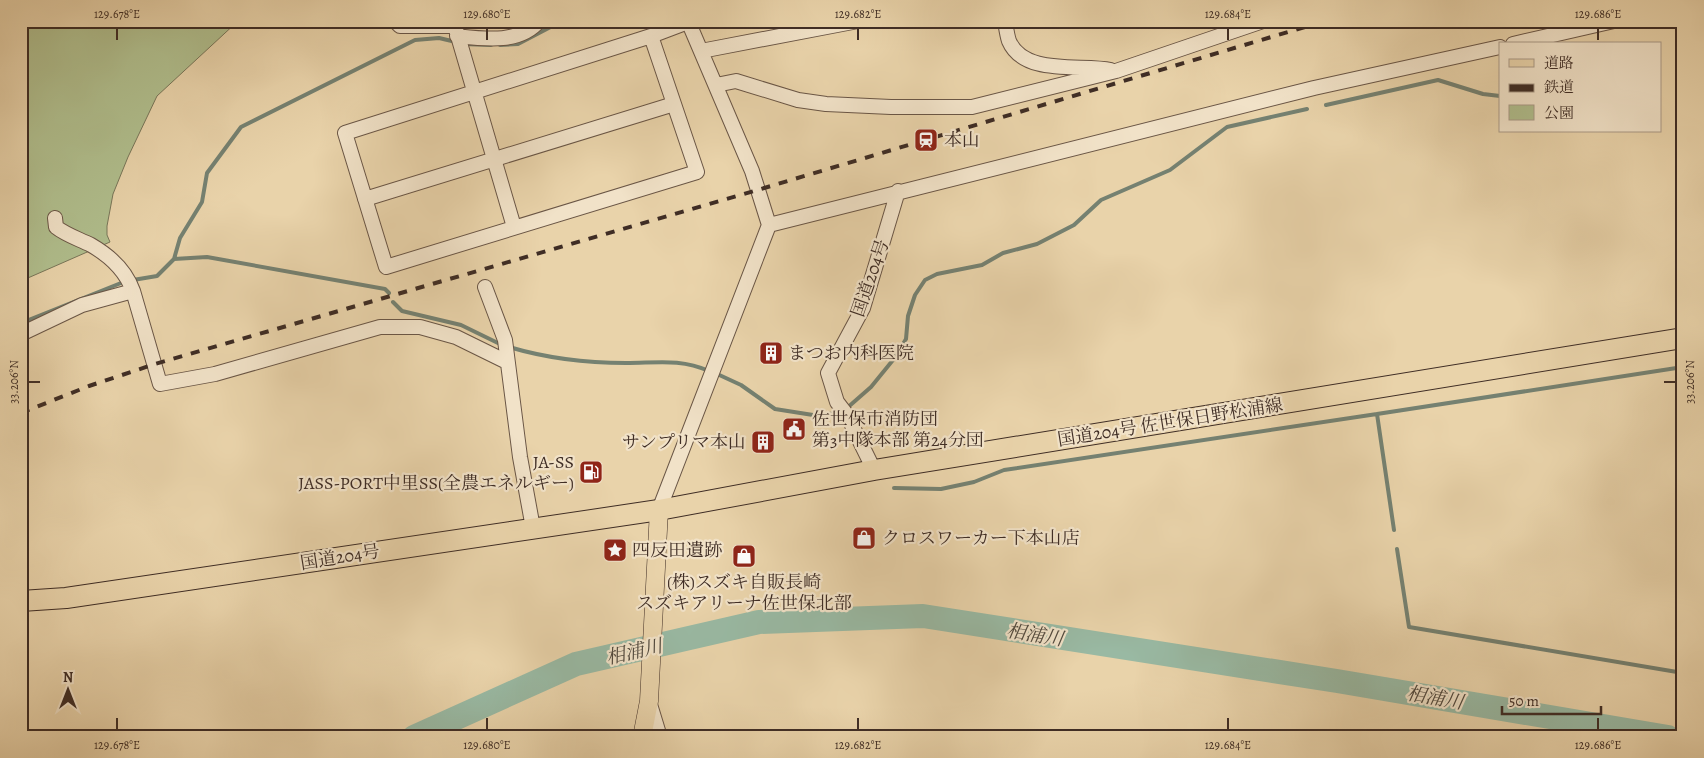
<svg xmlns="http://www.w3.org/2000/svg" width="1704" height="758" viewBox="0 0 1704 758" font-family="Alegreya,'Noto Serif JP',serif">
<rect width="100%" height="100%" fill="#e9d3aa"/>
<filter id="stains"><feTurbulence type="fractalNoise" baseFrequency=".004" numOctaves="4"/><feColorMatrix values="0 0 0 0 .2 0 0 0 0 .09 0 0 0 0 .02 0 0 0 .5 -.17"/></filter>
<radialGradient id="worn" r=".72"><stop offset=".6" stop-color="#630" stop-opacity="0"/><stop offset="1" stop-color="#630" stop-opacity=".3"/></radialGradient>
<path fill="#b0be8d" stroke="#787659" d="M 21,21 L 238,21 L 157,96 L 128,157 L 113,194 L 107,226 L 107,235 L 110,242 L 21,281 Z"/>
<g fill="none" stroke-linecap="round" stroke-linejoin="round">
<path stroke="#758171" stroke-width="4" d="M 463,44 L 491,45
M 500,45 L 518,44 L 562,21
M 1326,105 L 1438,80 L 1483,94 L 1500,96
M 174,259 L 207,257 L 385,289 L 389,293
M 133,280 L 157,276 L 174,259 L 180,238 L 202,202 L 207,173 L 241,127 L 415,40 L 439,38 L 456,42
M 393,302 L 402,311 L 461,325 L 502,345
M 21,323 L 126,281
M 509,347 C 546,358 587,363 626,363 C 656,363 680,358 709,371
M 715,373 L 741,385 L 775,409 L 813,415 L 842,413
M 847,408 L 871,387 L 893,360 L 906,339 L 908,316 L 915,295 L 925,280 L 937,274 L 982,265 L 1003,253 L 1037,244 L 1074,225 L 1101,200 L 1170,170 L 1227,127 L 1307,109
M 894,488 L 941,489 L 974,482 L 1004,470 L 1377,414
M 1394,530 L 1377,414 L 1683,367
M 1397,549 L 1409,627 L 1683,673
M 1066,737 L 1094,732 L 1110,737"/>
<path stroke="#99b9a3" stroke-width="24" d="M 414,737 L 576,664 L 759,622 L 923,616 L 1337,681 L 1668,737"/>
<g stroke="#6a5646" stroke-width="16">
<path id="minor" d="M 395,21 L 400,26 L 455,26 L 514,227
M 1005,21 C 1006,27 1007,35 1009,41 C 1024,76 1080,64 1111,70
M 457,36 C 484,39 520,44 539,21
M 651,36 L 697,172 L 386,267 L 345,133 L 651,36 L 688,22
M 1513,44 L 1614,21
M 701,51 L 858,21
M 716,85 L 736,81 L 798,100 L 826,104 L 891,107 L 972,107 L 1116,71 L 1263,21
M 365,199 L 674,104
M 55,218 L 56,227 C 66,235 79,239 91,245 C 110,256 126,271 133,291
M 769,225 L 1314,88 L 1500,47
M 485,287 L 505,340 L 520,457 L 533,528
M 21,334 L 82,305 L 133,291 L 160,384 L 215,374 L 380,327 L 420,327 L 456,337 L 507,362
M 874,470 L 847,415 L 837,402 L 828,373 L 863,308 L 898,191
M 659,510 L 769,225 L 752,171 L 688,21
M 649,701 L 660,737"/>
</g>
<g stroke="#3f2d25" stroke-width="19">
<path id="major" d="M 642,737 L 649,701 L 659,510"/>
</g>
<g stroke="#3f2d25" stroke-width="22">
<path id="highway" d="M 21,601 L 66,598 L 659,510 L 874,470 L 1683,338"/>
</g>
<use href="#minor" stroke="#f1e2c8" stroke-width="14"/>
<use href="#major" stroke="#e9d3aa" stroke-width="18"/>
<use href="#highway" stroke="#e9d3aa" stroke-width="20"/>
<path stroke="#3f2d25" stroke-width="4" stroke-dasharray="9 9" stroke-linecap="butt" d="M 21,413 L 89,386 L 155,364 L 744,194 L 1325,21"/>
</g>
<path fill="none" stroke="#3f2d25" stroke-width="2" d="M 117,28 L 117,40M 487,28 L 487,40M 858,28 L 858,40M 1228,28 L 1228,40M 1598,28 L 1598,40M 28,382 L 40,382M 1664,382 L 1676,382M 117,718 L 117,730M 487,718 L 487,730M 858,718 L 858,730M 1228,718 L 1228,730M 1598,718 L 1598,730"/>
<defs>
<g id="station-square" transform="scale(1.25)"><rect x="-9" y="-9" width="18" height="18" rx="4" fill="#8f2418" stroke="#f1e2c8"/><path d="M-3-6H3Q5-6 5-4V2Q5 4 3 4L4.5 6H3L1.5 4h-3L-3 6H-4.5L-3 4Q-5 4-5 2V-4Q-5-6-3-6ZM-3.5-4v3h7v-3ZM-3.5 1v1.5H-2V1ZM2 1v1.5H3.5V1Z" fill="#fff"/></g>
<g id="building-square" transform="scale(1.25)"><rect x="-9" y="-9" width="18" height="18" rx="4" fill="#8f2418" stroke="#f1e2c8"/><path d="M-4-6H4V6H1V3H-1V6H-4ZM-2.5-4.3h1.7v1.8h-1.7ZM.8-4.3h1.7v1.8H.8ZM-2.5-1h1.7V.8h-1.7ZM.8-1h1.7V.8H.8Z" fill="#fff"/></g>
<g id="civic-square" transform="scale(1.25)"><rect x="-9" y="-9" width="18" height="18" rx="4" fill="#8f2418" stroke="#f1e2c8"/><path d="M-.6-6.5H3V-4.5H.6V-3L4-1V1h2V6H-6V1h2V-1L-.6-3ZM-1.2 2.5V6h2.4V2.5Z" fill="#fff"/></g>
<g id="fuel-square" transform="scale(1.25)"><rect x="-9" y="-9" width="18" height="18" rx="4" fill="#8f2418" stroke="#f1e2c8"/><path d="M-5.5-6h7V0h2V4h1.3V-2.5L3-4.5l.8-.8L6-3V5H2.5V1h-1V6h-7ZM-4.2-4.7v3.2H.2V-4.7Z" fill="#fff"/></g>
<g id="shop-square" transform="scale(1.25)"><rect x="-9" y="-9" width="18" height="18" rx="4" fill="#8f2418" stroke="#f1e2c8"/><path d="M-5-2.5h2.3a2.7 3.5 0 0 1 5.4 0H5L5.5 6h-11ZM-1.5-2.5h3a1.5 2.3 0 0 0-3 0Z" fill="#fff"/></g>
<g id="sight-square" transform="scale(1.25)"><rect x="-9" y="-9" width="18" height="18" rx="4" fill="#8f2418" stroke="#f1e2c8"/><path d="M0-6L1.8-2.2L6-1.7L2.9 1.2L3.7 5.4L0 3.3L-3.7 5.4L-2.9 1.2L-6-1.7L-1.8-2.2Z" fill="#fff"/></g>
</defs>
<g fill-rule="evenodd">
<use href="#station-square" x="926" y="140"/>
<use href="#building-square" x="771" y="353"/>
<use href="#civic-square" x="794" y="429"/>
<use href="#building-square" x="763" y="442"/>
<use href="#fuel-square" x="591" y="472"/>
<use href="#shop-square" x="864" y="538"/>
<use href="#sight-square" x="615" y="550"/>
<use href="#shop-square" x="744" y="556"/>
</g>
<g text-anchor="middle" stroke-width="4.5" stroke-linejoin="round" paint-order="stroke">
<g font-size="18" fill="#3f2d25" stroke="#f1e2c8" text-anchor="start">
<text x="944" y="146">本山</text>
<text x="788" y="359">まつお内科医院</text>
<text x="812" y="425">佐世保市消防団<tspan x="812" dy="21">第3中隊本部 第24分団</tspan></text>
<text x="746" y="448" text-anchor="end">サンプリマ本山</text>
<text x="574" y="468" text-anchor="end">JA-SS<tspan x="574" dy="21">JASS-PORT中里SS(全農エネルギー)</tspan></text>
<text x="882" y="544">クロスワーカー下本山店</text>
<text x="632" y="556">四反田遺跡</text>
<text x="744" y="588" text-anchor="middle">(株)スズキ自販長崎<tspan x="744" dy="21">スズキアリーナ佐世保北部</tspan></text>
</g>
<g font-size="18" fill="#3f2d25" stroke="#f1e2c8">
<text transform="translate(870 278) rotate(-71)" y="6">国道204号</text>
<text transform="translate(1170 422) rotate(-9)" y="6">国道204号 佐世保日野松浦線</text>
<text transform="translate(340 557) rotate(-9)" y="6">国道204号</text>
</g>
<g font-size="19" font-style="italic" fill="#51493e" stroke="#f1e2c8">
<text transform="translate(1035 634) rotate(9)" y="7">相浦川</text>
<text transform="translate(634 651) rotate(-13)" y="7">相浦川</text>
<text transform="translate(1435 697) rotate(10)" y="7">相浦川</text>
</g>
</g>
<rect width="1704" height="758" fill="none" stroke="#e9d3aa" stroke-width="55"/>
<rect x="1499" y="42" width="162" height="90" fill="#f1e2c8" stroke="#aa9a87"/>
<rect x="1509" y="59" width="25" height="8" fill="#e9d3aa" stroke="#aa9a87"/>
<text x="1544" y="68" font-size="15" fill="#3f2d25">道路</text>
<rect x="1509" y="84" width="25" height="8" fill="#3f2d25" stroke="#aa9a87"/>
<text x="1544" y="92" font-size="15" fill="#3f2d25">鉄道</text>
<rect x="1509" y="105" width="25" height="15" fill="#b0be8d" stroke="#aa9a87"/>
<text x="1544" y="118" font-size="15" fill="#3f2d25">公園</text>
<g transform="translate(68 690)" stroke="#f1e2c8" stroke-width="4" paint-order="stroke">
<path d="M0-4L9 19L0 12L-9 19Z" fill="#3f2d25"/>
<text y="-8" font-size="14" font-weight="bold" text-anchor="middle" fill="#3f2d25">N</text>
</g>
<path d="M1502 706v8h99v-8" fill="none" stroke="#3f2d25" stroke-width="2.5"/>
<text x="1509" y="706" font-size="15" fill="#3f2d25" stroke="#f1e2c8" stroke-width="4" paint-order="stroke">50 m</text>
<rect x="28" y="28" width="1648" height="702" fill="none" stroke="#3f2d25" stroke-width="2"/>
<g font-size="12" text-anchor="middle" fill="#3f2d25">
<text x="117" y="18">129.678°E</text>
<text x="487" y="18">129.680°E</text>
<text x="858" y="18">129.682°E</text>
<text x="1228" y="18">129.684°E</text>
<text x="1598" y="18">129.686°E</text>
<text transform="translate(14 382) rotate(-90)" y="4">33.206°N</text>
<text transform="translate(1690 382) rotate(-90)" y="4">33.206°N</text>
<text x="117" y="749">129.678°E</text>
<text x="487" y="749">129.680°E</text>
<text x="858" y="749">129.682°E</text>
<text x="1228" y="749">129.684°E</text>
<text x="1598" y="749">129.686°E</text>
</g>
<rect width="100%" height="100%" filter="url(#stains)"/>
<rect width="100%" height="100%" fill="url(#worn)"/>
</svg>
